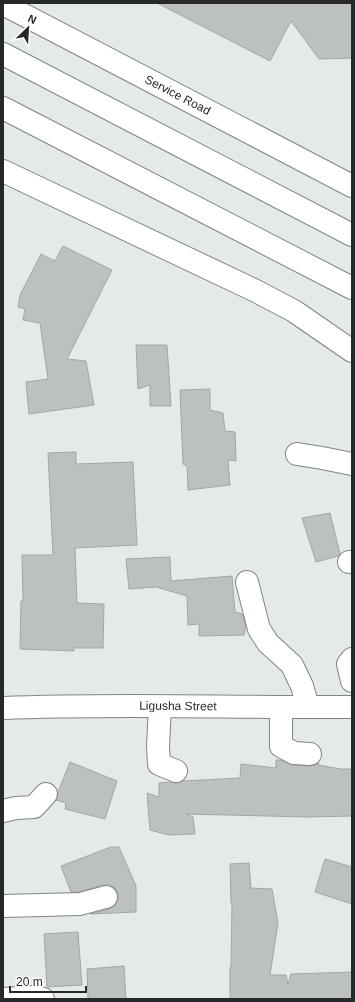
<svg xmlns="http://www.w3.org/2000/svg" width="355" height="1002" viewBox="0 0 355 1002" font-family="Helvetica,sans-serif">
<rect width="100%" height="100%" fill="#e4eaea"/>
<path fill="#bcc1bf" stroke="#a2a7a5" d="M 157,3 L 352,3 L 352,58 L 319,59 L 291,21 L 270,61 Z
M 63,246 L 112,270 L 67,359 L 86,361 L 94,405 L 29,414 L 26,382 L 48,379 L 40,323 L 23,320 L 25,309 L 18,307 L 20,295 L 41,254 L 55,261 Z
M 136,345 L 167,345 L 171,406 L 150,406 L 150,385 L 138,389 Z
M 210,389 L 210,410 L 223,413 L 225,431 L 235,432 L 236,461 L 228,460 L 230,485 L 188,490 L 187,466 L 183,464 L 180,390 Z
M 76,452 L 76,464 L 133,462 L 137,545 L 75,548 L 77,603 L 104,604 L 103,648 L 74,648 L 74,651 L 20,649 L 21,601 L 23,601 L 22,555 L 53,555 L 48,453 Z
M 330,513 L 340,554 L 338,556 L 316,562 L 302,518 Z
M 170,557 L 171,581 L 232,576 L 235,612 L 242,614 L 246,627 L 244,635 L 199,636 L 199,624 L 188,625 L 187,596 L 156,587 L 129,589 L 126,559 Z
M 276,760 L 281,760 L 293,765 L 310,766 L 315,765 L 319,763 L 318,765 L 341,769 L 352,769 L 352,816 L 308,817 L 186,814 L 193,817 L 195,834 L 169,835 L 150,830 L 147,793 L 159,797 L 159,783 L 170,782 L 177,783 L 183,781 L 240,778 L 241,764 L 276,768 Z
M 70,762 L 117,781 L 105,819 L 65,809 L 66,803 L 56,800 L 58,792 Z
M 111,847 L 119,847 L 136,886 L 136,912 L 91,914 L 109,909 L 115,906 L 118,900 L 118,893 L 115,888 L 110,885 L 103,885 L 78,892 L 71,892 L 61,866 Z
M 325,859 L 352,867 L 352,904 L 315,892 Z
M 249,863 L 251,888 L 272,889 L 278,923 L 270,975 L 286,975 L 288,984 L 291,974 L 352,972 L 352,999 L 230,999 L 230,967 L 231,967 L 232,903 L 231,903 L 230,864 Z
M 78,932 L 82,985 L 47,987 L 44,934 Z
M 124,966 L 126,999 L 88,999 L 87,969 Z"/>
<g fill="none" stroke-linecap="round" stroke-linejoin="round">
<g stroke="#7f8484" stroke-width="24">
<g id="minor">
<path id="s1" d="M 3,4 L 352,186"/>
<path d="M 3,171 L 256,291 L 294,311 L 352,351"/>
<path d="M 297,454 L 322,458 L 352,464"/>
<path d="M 349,562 L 352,562"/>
<path d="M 247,582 L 259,629 L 268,643 L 292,665 L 302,686 L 308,707"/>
<path d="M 352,659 L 348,664 L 352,681"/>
<path d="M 160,707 L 158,746 L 159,764 L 176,771"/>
<path id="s2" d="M 3,708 C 119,703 236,708 352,707"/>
<path d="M 281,708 L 281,746 L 294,753 L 310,754"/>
<path d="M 3,811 L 16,808 L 34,807 L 46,794"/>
<path d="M 3,906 L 80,904 L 106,897"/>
<path d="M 3,999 L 35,997 L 43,999"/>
</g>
</g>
<g stroke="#7f8484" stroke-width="24">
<path id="major" d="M 3,54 L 352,235
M 3,108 L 352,288"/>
</g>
<use href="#minor" stroke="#fff" stroke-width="22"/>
<use href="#major" stroke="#fff" stroke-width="22"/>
</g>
<g text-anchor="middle" stroke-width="3.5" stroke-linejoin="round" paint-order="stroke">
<g font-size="12" fill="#272929" stroke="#fff">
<text dy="4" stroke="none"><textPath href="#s1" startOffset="197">Service Road</textPath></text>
<text dy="4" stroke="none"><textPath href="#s2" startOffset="175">Ligusha Street</textPath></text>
</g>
</g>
<rect width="355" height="1002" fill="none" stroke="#272929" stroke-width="8"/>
<g transform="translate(28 28) rotate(25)" stroke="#ffffff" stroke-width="3" paint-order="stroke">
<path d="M0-3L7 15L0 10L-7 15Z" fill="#272929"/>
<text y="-6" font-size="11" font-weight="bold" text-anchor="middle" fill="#272929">N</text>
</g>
<path d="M10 986v6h76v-6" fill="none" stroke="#272929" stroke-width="2"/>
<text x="16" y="986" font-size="12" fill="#272929" stroke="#ffffff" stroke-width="3" paint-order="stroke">20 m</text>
</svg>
